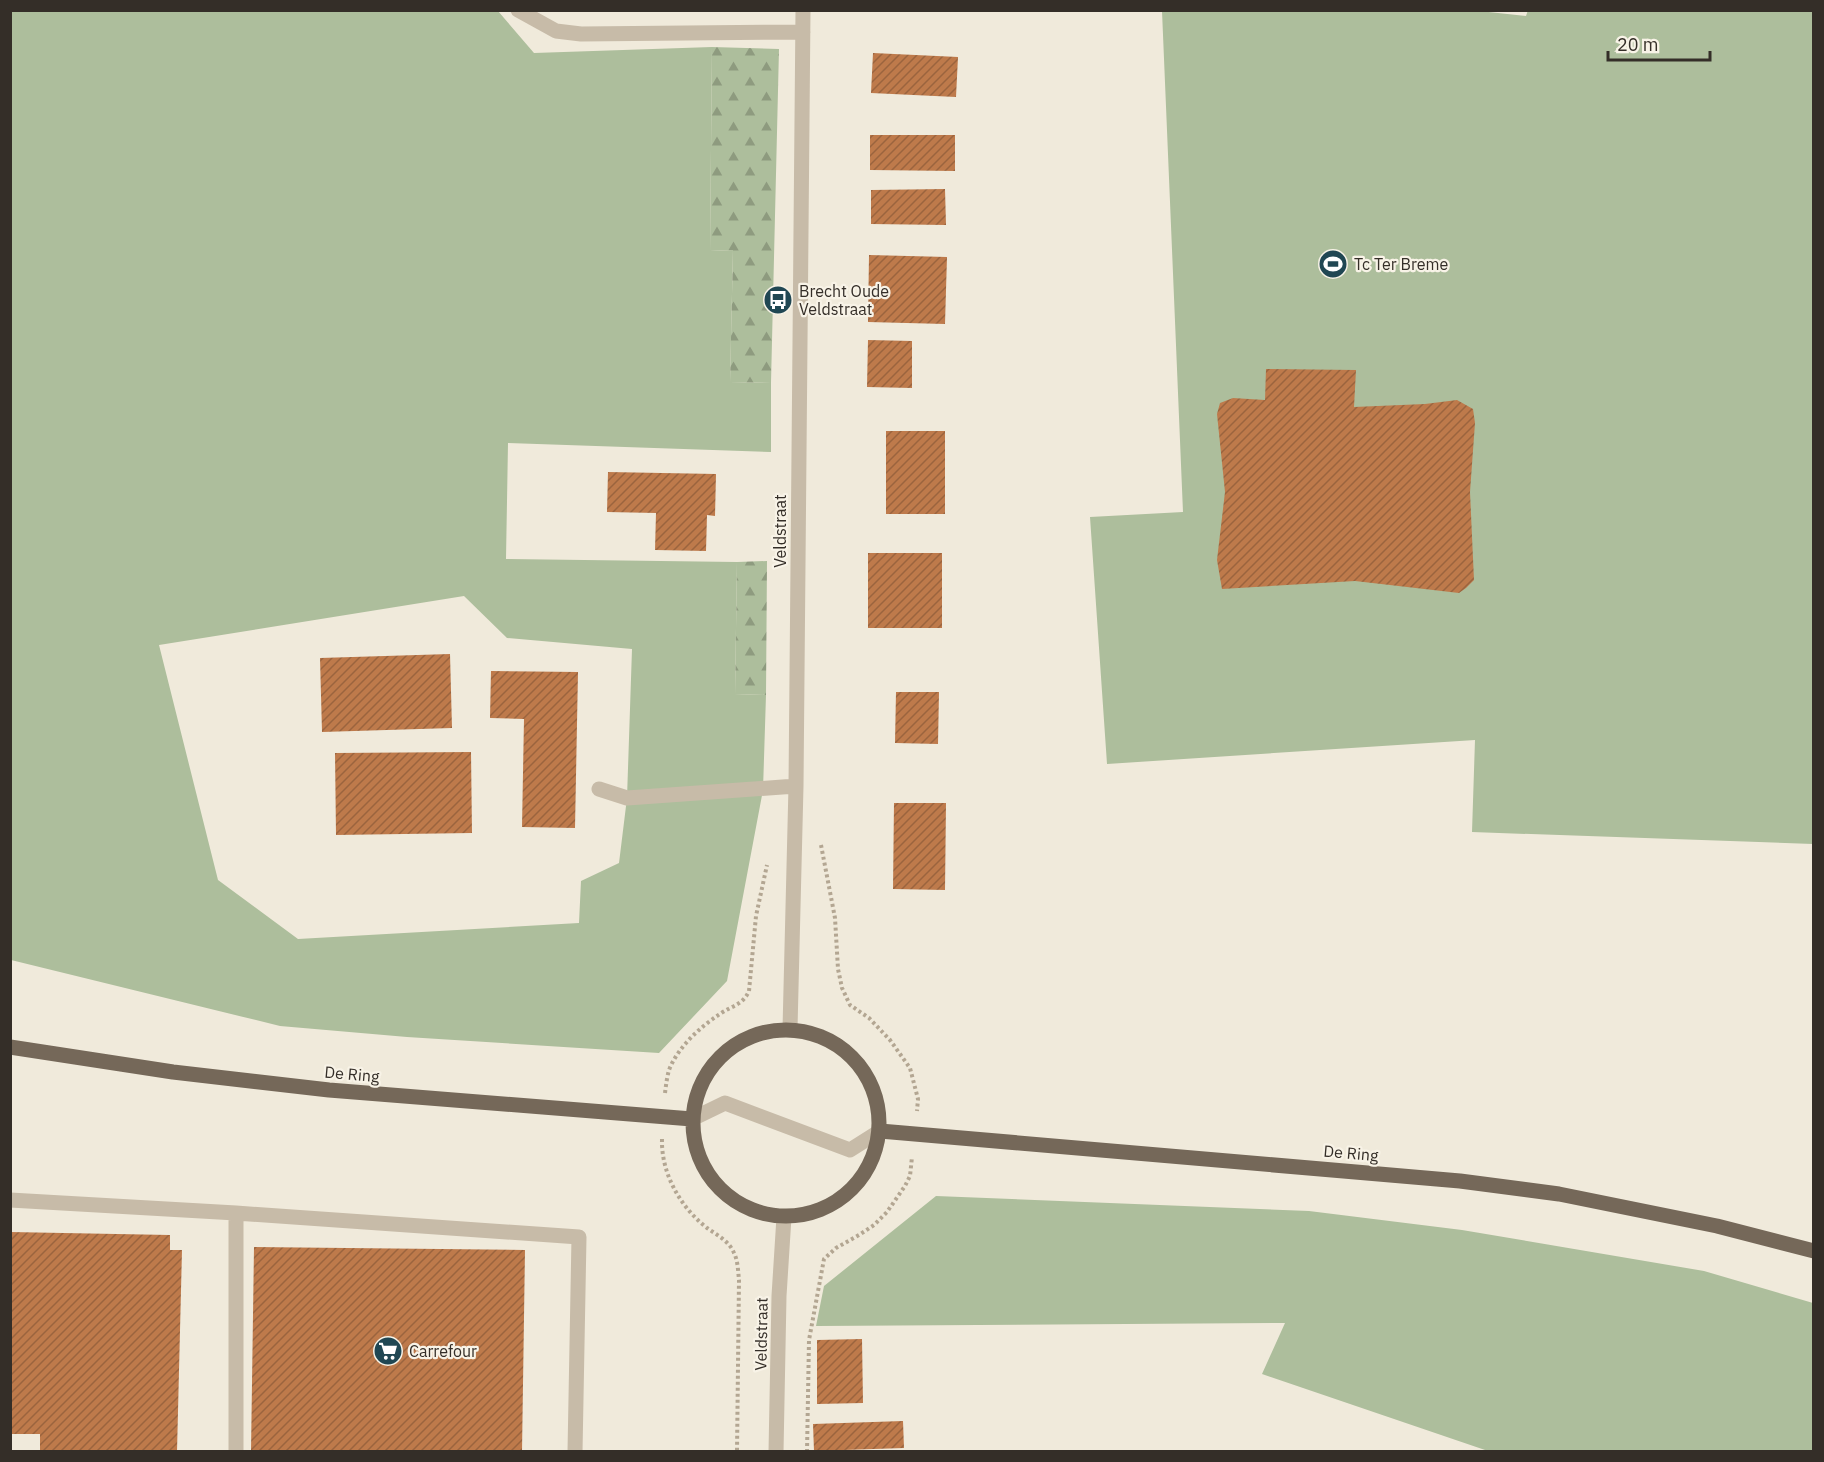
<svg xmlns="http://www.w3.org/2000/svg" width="1824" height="1462" viewBox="0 0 1824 1462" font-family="'IBM Plex Sans',sans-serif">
<defs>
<pattern id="forest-firs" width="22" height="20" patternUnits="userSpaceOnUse" patternTransform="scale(1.5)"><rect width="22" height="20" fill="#adbe9c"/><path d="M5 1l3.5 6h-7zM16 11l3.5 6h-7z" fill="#8e9b7f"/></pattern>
<pattern id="building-hatch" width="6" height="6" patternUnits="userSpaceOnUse" patternTransform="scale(1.5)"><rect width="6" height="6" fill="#be7a4b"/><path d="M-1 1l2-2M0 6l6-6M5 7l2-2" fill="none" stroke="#9b643e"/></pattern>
</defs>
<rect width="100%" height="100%" fill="#f0eadb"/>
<path fill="#adbe9c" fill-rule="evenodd" d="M 1470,10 L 1526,16 L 1528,10 L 1813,11 L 1813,844 L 1472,832 L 1475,740 L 1107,764 L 1090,517 L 1183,512 L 1162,11 Z
M 11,11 L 498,11 L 534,53 L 712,47 L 710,251 L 733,250 L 730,382 L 771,383 L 771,452 L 508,443 L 506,559 L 737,562 L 735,694 L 766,695 L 763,790 L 727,981 L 659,1053 L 407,1037 L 280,1026 L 11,960 ZM 464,596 L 507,638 L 632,649 L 627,798 L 619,863 L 581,881 L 579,923 L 298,939 L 218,880 L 159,645 Z
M 936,1196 L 1309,1211 L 1462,1230 L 1704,1271 L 1813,1303 L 1813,1451 L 1488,1451 L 1262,1374 L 1285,1323 L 816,1326 L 824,1286 Z"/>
<path fill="url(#forest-firs)" d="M 712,47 L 779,49 L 771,383 L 730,382 L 733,250 L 710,251 Z
M 767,561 L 766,695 L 735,694 L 737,562 Z"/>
<path fill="url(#building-hatch)" d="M 873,53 L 958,57 L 956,97 L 871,93 Z
M 870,135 L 955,135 L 955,171 L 870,170 Z
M 945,189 L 946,225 L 871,224 L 871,190 Z
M 869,255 L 947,257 L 945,324 L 868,322 Z
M 868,340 L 912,341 L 912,388 L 867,387 Z
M 1266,369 L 1356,370 L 1354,407 L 1425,404 L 1457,400 L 1473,409 L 1475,423 L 1470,492 L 1474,580 L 1466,588 L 1459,593 L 1355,581 L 1222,589 L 1217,560 L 1225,492 L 1217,414 L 1220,403 L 1233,398 L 1265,400 Z
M 886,431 L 945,431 L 945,514 L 886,514 Z
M 608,472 L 716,474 L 715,516 L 707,515 L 706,551 L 655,550 L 656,513 L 607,512 Z
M 868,553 L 942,553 L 942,628 L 868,628 Z
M 450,654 L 452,728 L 322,732 L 320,658 Z
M 491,671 L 578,672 L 575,828 L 522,827 L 524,719 L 490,718 Z
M 896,692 L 939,692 L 938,744 L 895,743 Z
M 471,752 L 472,833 L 336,835 L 335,753 Z
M 894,803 L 946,803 L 945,890 L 893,889 Z
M 10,1232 L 170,1235 L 170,1250 L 182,1250 L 177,1452 L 40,1452 L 40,1434 L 10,1434 Z
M 254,1247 L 525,1250 L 522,1452 L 251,1452 Z
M 862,1339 L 863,1403 L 817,1404 L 817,1340 Z
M 903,1421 L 904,1448 L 814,1451 L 813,1424 Z"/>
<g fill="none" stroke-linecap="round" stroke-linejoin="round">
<path stroke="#b3a692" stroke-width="4" stroke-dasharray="3 3" stroke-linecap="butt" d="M 821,845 L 835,918 L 838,969 L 842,988 L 850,1005 L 869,1018 L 890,1040 L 910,1068 L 918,1099 L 917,1111
M 665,1093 C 666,1085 667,1077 669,1070 C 678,1047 700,1027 720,1014 C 731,1006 743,1005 749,991 L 756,916 L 767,865
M 662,1139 C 661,1173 680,1207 707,1228 C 717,1235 729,1241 734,1253 C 738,1261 738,1271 739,1280 L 737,1452
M 807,1452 L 809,1340 L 824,1259 L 836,1248 L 859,1235 L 874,1225 L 887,1212 L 905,1186 L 910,1176 L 912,1157"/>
<path stroke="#c7bba8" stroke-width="15" d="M 518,10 L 556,31 L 581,34 L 803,32
M 599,789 L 627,798 L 796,786
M 790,1029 L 796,786 L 803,10
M 692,1119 L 725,1103 L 850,1150 L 880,1131
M 10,1200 L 236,1213 L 579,1237 L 575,1452
M 236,1213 L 236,1452
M 776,1452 L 779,1296 L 784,1217"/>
<path stroke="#756859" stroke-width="15" d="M693 1123a93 93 0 1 1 186 0a93 93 0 1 1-186 0Z
M 10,1047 L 173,1072 L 329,1090 L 692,1119
M 880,1131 L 1460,1181 L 1559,1194 L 1717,1226 L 1814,1251"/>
</g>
<defs>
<g id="stadium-disc" transform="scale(1.5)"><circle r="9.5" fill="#204753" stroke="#f8f3e7"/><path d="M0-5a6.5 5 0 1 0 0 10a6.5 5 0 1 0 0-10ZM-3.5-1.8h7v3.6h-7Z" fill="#fff"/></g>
<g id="bus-disc" transform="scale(1.5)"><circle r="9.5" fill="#204753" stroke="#f8f3e7"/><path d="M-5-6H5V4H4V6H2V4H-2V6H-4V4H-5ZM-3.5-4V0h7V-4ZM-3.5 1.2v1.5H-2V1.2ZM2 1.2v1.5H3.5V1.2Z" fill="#fff"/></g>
<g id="supermarket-disc" transform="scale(1.5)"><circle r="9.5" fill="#204753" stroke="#f8f3e7"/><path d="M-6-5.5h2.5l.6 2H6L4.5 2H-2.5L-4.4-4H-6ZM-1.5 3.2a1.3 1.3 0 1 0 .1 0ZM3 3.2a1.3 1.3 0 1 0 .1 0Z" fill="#fff"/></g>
</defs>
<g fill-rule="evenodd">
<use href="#stadium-disc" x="1333" y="264"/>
<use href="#bus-disc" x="778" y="300"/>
<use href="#supermarket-disc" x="388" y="1351"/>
</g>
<g text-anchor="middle" stroke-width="4.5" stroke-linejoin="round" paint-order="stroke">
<g font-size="16" fill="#342e28" stroke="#f8f3e7" text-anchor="start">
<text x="1354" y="270">Tc Ter Breme</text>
<text x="799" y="297">Brecht Oude<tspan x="799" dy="18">Veldstraat</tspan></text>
<text x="409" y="1357">Carrefour</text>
</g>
<g font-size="16" fill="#342e28" stroke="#f8f3e7">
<text transform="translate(780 531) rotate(-90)" y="6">Veldstraat</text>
<text transform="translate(352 1074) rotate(5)" y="6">De Ring</text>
<text transform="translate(1351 1153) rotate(5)" y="6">De Ring</text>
<text transform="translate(761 1334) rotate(-89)" y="6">Veldstraat</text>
</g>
</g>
<rect width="1824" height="1462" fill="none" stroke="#342e28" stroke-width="24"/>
<path d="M1608 51v9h102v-9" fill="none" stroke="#342e28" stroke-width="3"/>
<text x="1617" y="51" font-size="18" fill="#342e28" stroke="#f8f3e7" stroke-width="4.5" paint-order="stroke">20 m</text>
</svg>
